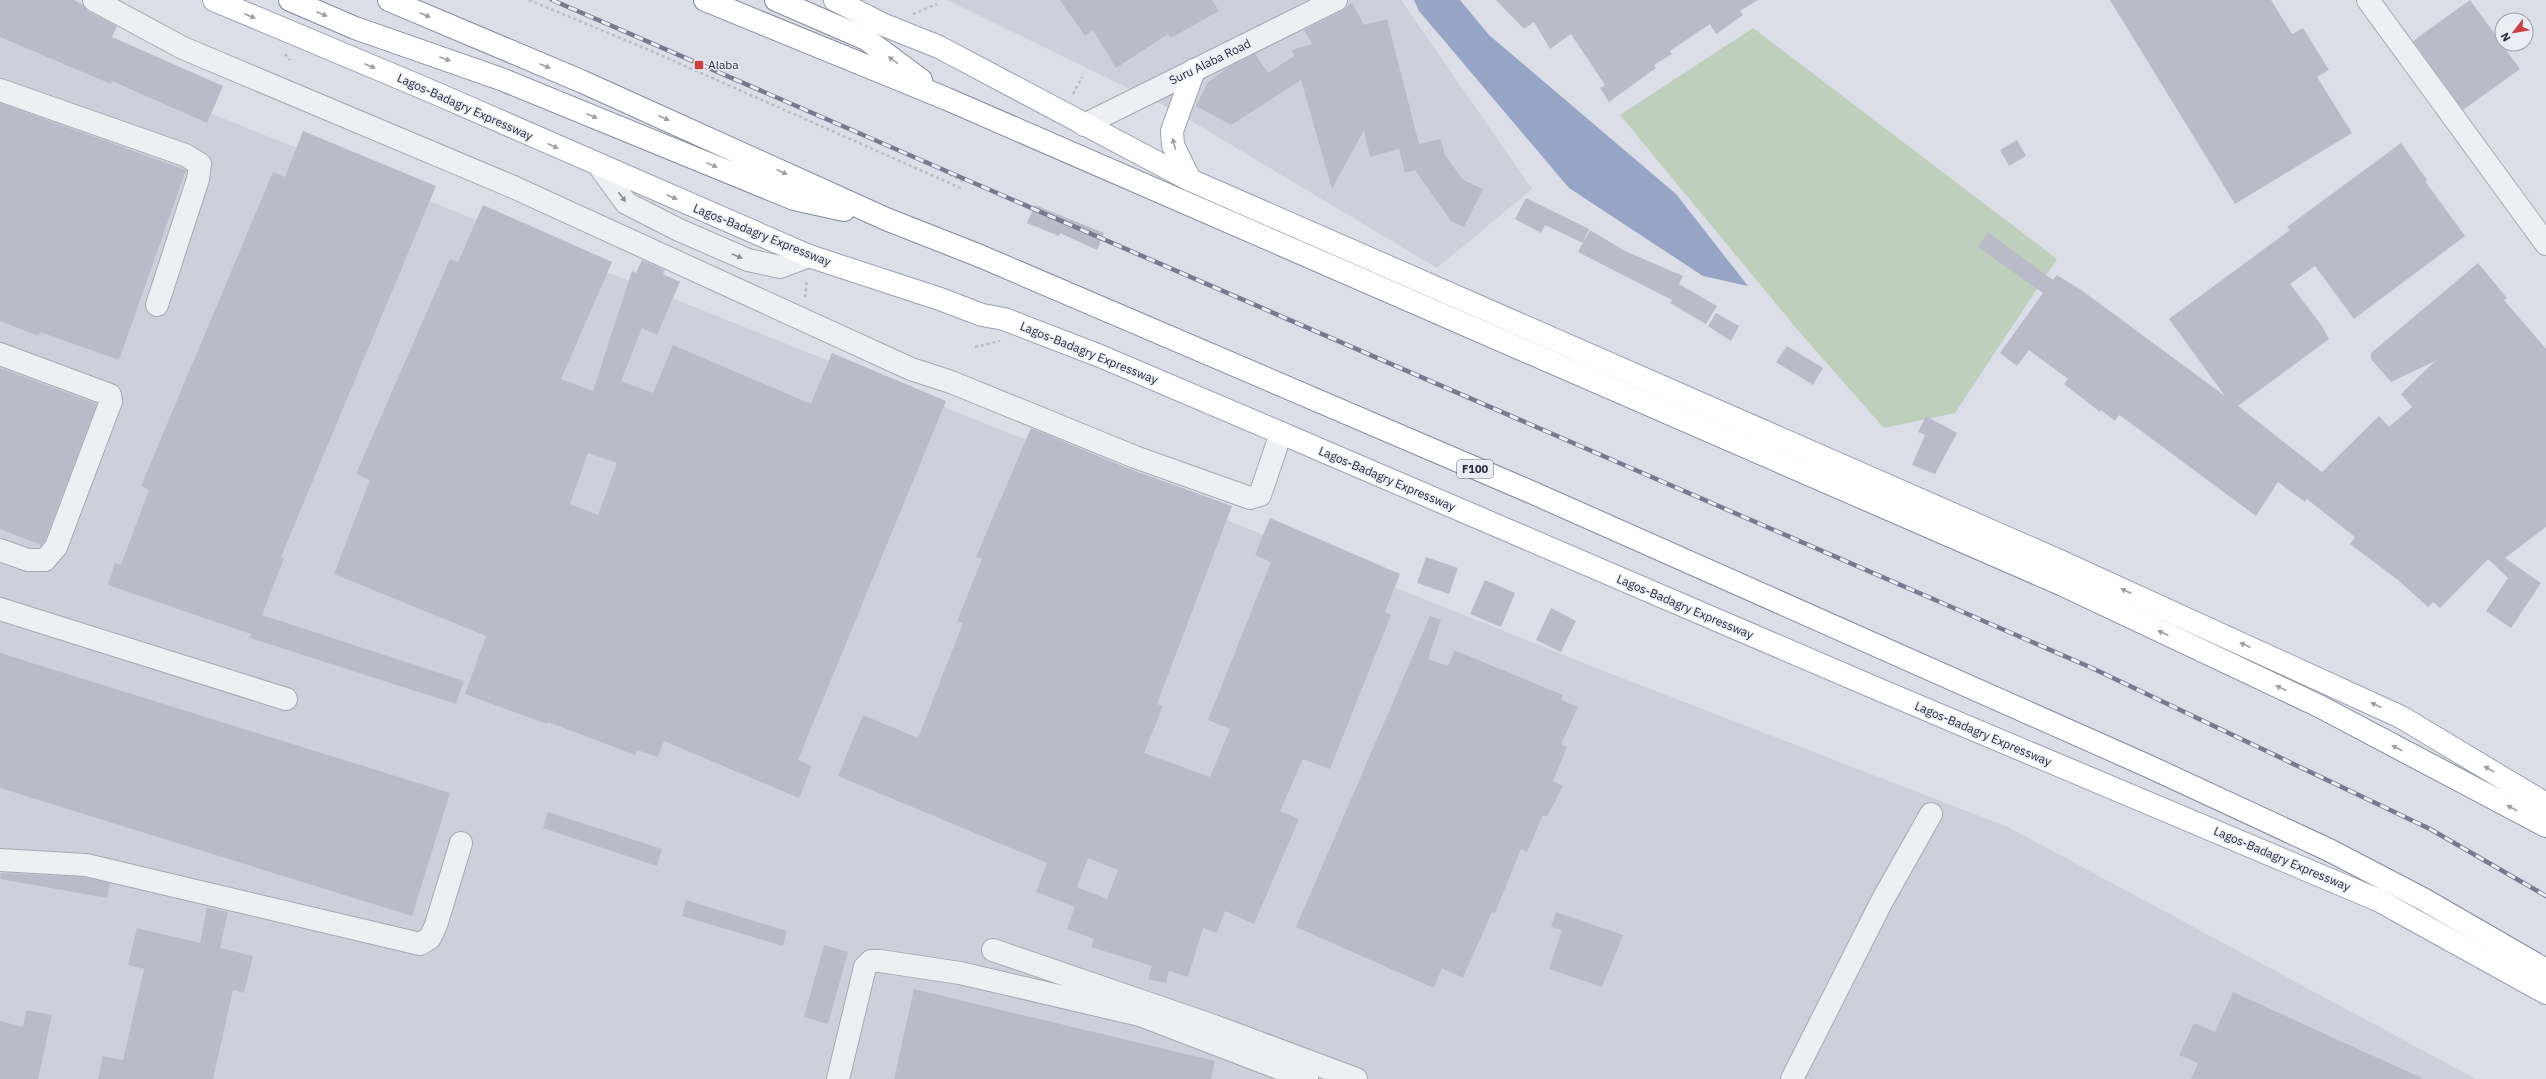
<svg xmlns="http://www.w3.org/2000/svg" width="2546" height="1079" viewBox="0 0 2546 1079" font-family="'IBM Plex Sans',sans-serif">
<rect width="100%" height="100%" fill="#dbdee6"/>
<path fill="#cdd0db" d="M 947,0 L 1401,0 L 1532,189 L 1437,268 L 1173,110 Z
M 0,29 L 1604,671 L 2008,827 L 2476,1079 L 0,1079 Z"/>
<path fill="#bed0bc" d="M 1753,28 L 2057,259 L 1955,413 L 1884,428 L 1801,334 L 1620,115 Z"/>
<path fill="#96a5c6" d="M 1414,0 L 1460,0 L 1489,35 L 1676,194 L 1748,286 L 1703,276 L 1569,188 L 1419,11 Z"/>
<path fill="#b9bcc8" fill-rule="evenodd" d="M 0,0 L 74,0 L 82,4 L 88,11 L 117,26 L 112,37 L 223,86 L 207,123 L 112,81 L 111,84 L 0,37 Z
M 1060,0 L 1212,0 L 1219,11 L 1171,38 L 1168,34 L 1116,68 L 1093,30 L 1085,36 Z
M 1496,0 L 1758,0 L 1740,11 L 1743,15 L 1716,34 L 1710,24 L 1670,51 L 1672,54 L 1654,65 L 1656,68 L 1609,102 L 1600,88 L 1605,85 L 1571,34 L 1550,49 L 1534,22 L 1524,29 Z
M 2110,0 L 2271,0 L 2292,34 L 2303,28 L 2329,70 L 2317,77 L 2352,133 L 2235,204 Z
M 2470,0 L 2520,69 L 2463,110 L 2413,41 Z
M 1352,2 L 1364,25 L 1387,19 L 1419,144 L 1441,139 L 1445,155 L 1463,180 L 1483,189 L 1464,227 L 1451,221 L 1415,170 L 1405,173 L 1399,149 L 1370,157 L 1364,130 L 1332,189 L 1301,80 L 1231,125 L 1196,106 L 1208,82 L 1230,66 L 1255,54 L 1268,73 L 1294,56 L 1292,50 L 1312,44 L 1304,30 L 1342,11 Z
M 0,103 L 186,170 L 119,360 L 40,332 L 39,336 L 0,321 Z
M 303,131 L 436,186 L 281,557 L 284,558 L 262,615 L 464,681 L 456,704 L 250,638 L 251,634 L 108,585 L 115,563 L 121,565 L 149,490 L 141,486 L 273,172 L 285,177 Z
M 2017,140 L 2026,156 L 2009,166 L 2000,150 Z
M 2401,143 L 2427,180 L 2425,181 L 2465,236 L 2354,319 L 2315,266 L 2290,284 L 2322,326 L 2329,339 L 2238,406 L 2322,472 L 2379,416 L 2389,427 L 2412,407 L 2401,394 L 2435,361 L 2391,382 L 2371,359 L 2371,353 L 2478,263 L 2507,298 L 2504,300 L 2546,349 L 2546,527 L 2505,558 L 2541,583 L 2511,628 L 2486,611 L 2508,578 L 2488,559 L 2440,608 L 2433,602 L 2428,607 L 2398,580 L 2350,544 L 2355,537 L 2307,499 L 2305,502 L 2278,482 L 2256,516 L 2129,422 L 2119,415 L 2115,421 L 2101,410 L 2100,412 L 2064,384 L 2068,379 L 2029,350 L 2017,366 L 2000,353 L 2043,293 L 1978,247 L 1988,232 L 2053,280 L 2057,275 L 2084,292 L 2225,396 L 2169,319 L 2290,230 L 2287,227 Z
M 1526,198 L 1589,229 L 1583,243 L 1545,225 L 1541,233 L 1515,219 Z
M 483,205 L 612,262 L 561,379 L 593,391 L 632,271 L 636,273 L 642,260 L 665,270 L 663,274 L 680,282 L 657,335 L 642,328 L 621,381 L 653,393 L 673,345 L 811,404 L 832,353 L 946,401 L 798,760 L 812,766 L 799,798 L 664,741 L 658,757 L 637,750 L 635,755 L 548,722 L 547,724 L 465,694 L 486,636 L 334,574 L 370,480 L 356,474 L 450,259 L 458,262 ZM 588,453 L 617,463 L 598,515 L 570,504 Z
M 1035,205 L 1104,233 L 1097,250 L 1060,233 L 1059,236 L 1027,223 Z
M 1590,230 L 1625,251 L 1683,276 L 1679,284 L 1717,306 L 1706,324 L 1670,303 L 1672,300 L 1578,252 Z
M 1716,313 L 1739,326 L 1731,341 L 1708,326 Z
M 1787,346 L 1823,368 L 1813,385 L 1776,362 Z
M 0,368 L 97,404 L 45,541 L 41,545 L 0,529 Z
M 1926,416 L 1957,433 L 1935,474 L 1912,465 L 1925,435 L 1918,432 Z
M 1031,428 L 1130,469 L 1232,506 L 1157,704 L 1163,706 L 1144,753 L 1210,777 L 1230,729 L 1208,720 L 1271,562 L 1255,555 L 1270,518 L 1400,574 L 1385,612 L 1391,615 L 1330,769 L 1303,759 L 1280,811 L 1299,819 L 1254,924 L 1225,911 L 1217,933 L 1203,928 L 1188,977 L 1169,971 L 1166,983 L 1148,979 L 1152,966 L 1091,947 L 1094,939 L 1067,929 L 1075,907 L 1036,892 L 1047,863 L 838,776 L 863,715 L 918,738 L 963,623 L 957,621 L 982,559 L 976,557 ZM 1088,858 L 1118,870 L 1107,899 L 1077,887 Z
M 1426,557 L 1458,568 L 1449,594 L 1417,583 Z
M 1485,580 L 1515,593 L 1501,627 L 1470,614 Z
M 1551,608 L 1576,621 L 1561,652 L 1536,640 Z
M 1430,616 L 1441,620 L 1428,659 L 1448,666 L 1454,651 L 1459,652 L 1563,695 L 1561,700 L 1578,707 L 1561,744 L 1567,747 L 1553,781 L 1563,786 L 1547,817 L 1543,815 L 1527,852 L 1521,849 L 1495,913 L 1492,912 L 1463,978 L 1442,968 L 1434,988 L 1296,927 Z
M 0,653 L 450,793 L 412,916 L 0,788 Z
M 548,812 L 662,849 L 657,866 L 543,828 Z
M 1,873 L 84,877 L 110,883 L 107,898 L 0,879 Z
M 686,900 L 787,931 L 783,946 L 682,916 Z
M 207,908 L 228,912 L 220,948 L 253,956 L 244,993 L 233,990 L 213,1079 L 98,1079 L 103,1056 L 123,1060 L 144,969 L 128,965 L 137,928 L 200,943 Z
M 1556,912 L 1623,935 L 1602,987 L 1549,969 L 1562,930 L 1551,927 Z
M 824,945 L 848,952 L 828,1024 L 804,1017 Z
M 914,989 L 1215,1061 L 1211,1079 L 894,1079 Z
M 2233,992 L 2424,1079 L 2191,1079 L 2198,1063 L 2179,1055 L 2194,1023 L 2215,1032 Z
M 26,1010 L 52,1015 L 38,1079 L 0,1079 L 0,1021 L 23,1027 Z"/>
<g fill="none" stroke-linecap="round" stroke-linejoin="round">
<g stroke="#a5a8b3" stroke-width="24">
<path id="minor" d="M 94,0 L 183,48 L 511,186 L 911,369 L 951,382 L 1135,457 L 1250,498 L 1260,495 L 1281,433
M 2368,0 L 2546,244
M 0,90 L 185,155 L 200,164 L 198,179 L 157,305
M 1084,125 L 1336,0
M 599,166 L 626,203 L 679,230 L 748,260 L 780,267 L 809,256
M 0,354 L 110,395 L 111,401 L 56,547 L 45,560 L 28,560 L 0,550
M 0,609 L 286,699
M 0,860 L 86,865 L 420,944 L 430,938 L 436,925 L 461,843
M 993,950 L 1214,1026 L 1356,1079
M 838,1079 L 865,967 L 871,961 L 880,961 L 960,973 L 1140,1015 L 1307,1079
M 1792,1079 L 1882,901 L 1931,814"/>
</g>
<g stroke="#9ba0b1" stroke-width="24">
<path id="major" d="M 214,0 L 433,92 L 809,256 L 940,299 L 982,315 L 1004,319 L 1100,356 L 1281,433 L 1880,690 L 2378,900 L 2546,993
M 835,0 L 884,25 L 939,47 L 1190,180 L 2062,562 L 2401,717 L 2546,804
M 1190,180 L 1173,145 L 1172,131 L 1194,70"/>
</g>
<g stroke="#83899c" stroke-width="24">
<path id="highway" d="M 290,0 L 355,28 L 501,79 L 794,199 L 844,210
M 389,0 L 583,82 L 886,219 L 980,256 L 1531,492 L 2148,766 L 2329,850 L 2423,899 L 2546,970
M 705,0 L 947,99 L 2063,585 L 2319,706 L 2546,826
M 776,0 L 866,39 L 921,80"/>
</g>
<path stroke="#babcc4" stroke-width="2.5" stroke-dasharray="3 3" stroke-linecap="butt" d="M 529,0 L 649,50 L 963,189
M 913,14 L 937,4
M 285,54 L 290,60
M 1073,94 L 1082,77
M 944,172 L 965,182
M 805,297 L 807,279
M 975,347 L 1000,341"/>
<use href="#minor" stroke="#eeeff4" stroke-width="22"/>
<use href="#major" stroke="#fff" stroke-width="22"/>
<use href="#highway" stroke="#fff" stroke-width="22"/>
<g stroke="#757a8f" stroke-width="4.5">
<path id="rail" d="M 552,0 L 2092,668 L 2430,829 L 2546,896"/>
</g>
<use href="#rail" stroke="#eaedf4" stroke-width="3" stroke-dasharray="9" stroke-linecap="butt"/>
</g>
<defs><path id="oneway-solid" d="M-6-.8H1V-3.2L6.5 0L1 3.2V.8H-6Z"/></defs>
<g fill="#9d9fa7">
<use href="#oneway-solid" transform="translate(322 14) rotate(23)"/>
<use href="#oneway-solid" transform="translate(425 15) rotate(23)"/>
<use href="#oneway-solid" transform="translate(250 16) rotate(23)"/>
<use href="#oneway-solid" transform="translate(445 59) rotate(19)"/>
<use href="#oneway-solid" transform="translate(893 60) rotate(-144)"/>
<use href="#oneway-solid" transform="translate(370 66) rotate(23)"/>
<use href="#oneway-solid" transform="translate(545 66) rotate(23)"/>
<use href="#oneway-solid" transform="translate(592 116) rotate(22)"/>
<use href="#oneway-solid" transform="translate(664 118) rotate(24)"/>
<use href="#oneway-solid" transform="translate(1174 144) rotate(-105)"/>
<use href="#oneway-solid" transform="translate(553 146) rotate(24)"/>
<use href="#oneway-solid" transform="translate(712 165) rotate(22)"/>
<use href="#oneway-solid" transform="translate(782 172) rotate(25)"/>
<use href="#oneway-solid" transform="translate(672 197) rotate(23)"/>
<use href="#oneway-solid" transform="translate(2126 591) rotate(-155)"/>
<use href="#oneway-solid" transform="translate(2163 633) rotate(-155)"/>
<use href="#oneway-solid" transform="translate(2245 645) rotate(-155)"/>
<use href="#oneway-solid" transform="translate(2281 688) rotate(-155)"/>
<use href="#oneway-solid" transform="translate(2376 705) rotate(-155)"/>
<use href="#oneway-solid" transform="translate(2397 748) rotate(-152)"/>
<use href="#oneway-solid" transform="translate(2489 769) rotate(-149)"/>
<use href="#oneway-solid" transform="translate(2512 808) rotate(-152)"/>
</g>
<g fill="#8a8c98">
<use href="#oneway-solid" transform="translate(622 197) rotate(53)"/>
<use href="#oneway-solid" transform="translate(737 256) rotate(23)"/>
</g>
<rect fill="#cc413f" stroke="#eaedf4" stroke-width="1.5" x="694" y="60" width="10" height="10" rx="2"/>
<g text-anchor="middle" stroke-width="3" stroke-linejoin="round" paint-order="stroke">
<rect fill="#eaedf4" stroke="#616473" stroke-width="1" x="1457" y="460" width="36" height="18" rx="3"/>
<g font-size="11" font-weight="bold" fill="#262a3c">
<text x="1475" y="473">F100</text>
</g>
<g font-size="12" fill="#262a3c" stroke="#eaedf4">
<text transform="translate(1210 62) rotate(-26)" y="4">Suru Alaba Road</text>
<text transform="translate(465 107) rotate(24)" y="4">Lagos-Badagry Expressway</text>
<text transform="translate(762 235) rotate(22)" y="4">Lagos-Badagry Expressway</text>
<text transform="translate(1089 353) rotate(22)" y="4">Lagos-Badagry Expressway</text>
<text transform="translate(1387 479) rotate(23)" y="4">Lagos-Badagry Expressway</text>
<text transform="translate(1685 607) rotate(23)" y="4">Lagos-Badagry Expressway</text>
<text transform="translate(1983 734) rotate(23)" y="4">Lagos-Badagry Expressway</text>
<text transform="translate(2282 859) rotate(23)" y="4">Lagos-Badagry Expressway</text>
</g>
<g font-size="12" fill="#262a3c" stroke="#eaedf4" text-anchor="start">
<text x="708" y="69">Alaba</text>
</g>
</g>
<g transform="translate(2514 32) rotate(239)"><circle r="19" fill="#eaedf4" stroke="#9c9faa"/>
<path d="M0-3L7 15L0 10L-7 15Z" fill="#cc413f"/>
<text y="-6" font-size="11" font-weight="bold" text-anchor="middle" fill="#262a3c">N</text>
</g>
</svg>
